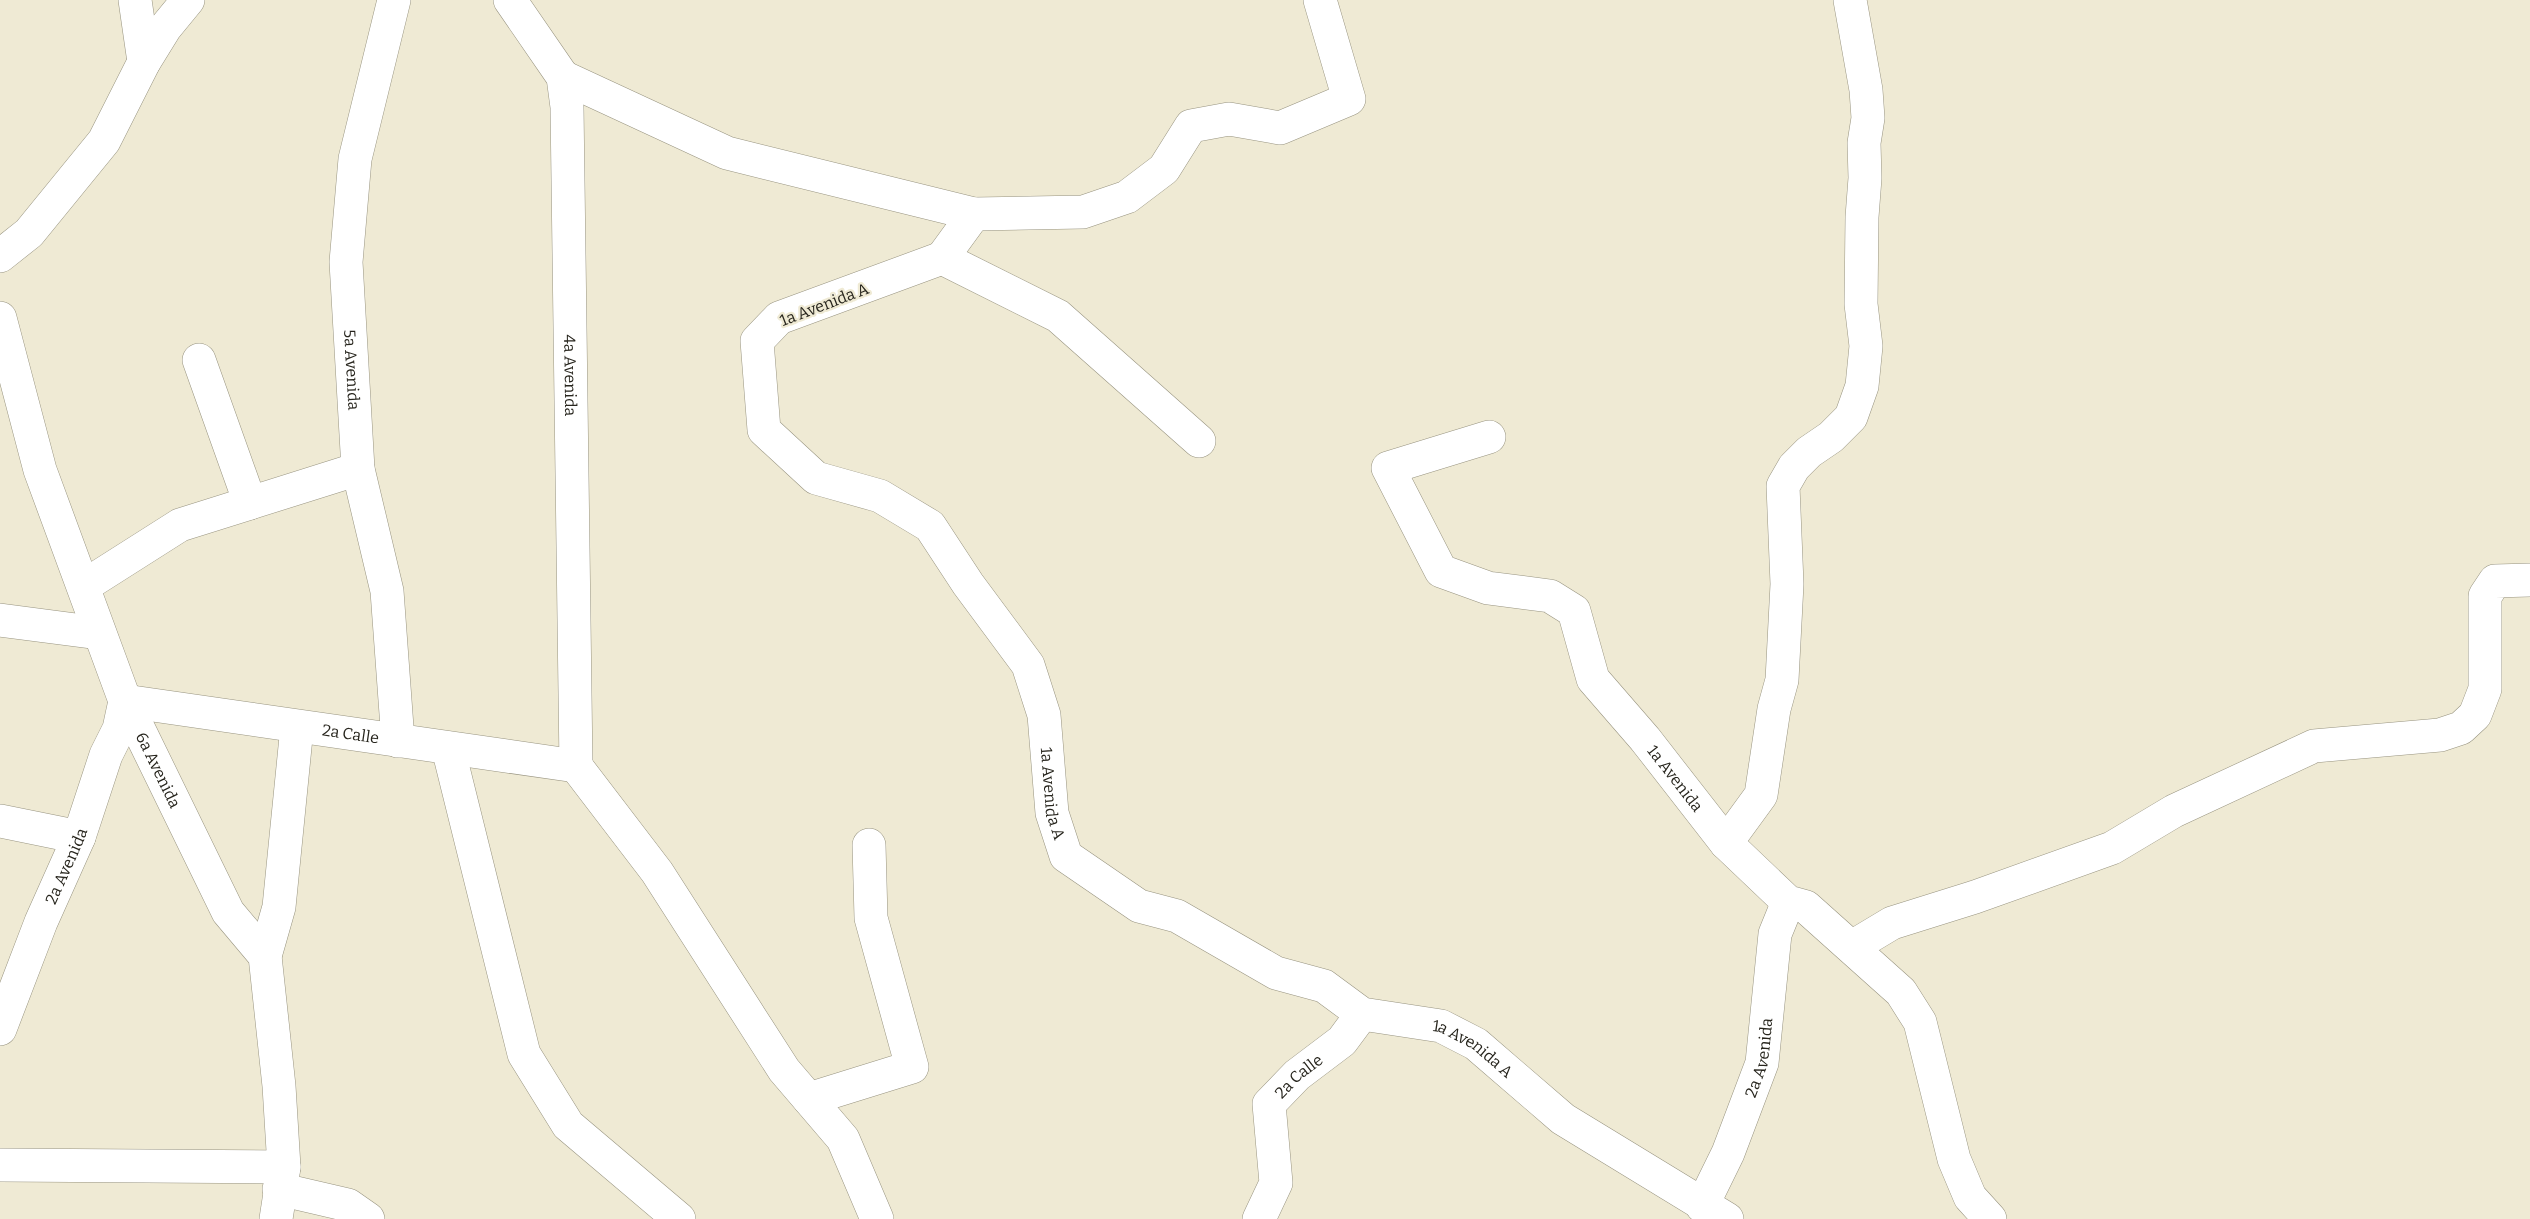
<svg xmlns="http://www.w3.org/2000/svg" width="2530" height="1219" viewBox="0 0 2530 1219" font-family="Bitter,serif">
<rect width="100%" height="100%" fill="#efead4"/>
<g fill="none" stroke-linecap="round" stroke-linejoin="round">
<g stroke="#989480" stroke-width="34">
<g id="minor">
<path d="M 135,0 L 144,62"/>
<path id="s1" d="M 394,0 L 355,159 L 346,262 L 358,469 L 387,591 L 398,741"/>
<path id="s2" d="M 510,0 L 563,77 L 567,107 L 576,766"/>
<path d="M 563,77 L 727,153 L 974,214 L 942,258"/>
<path d="M 974,214 L 1083,212 L 1127,197 L 1164,169 L 1191,126 L 1229,119 L 1280,128 L 1349,99 L 1320,0"/>
<path d="M 0,256 L 29,233 L 104,141 L 144,62 L 165,28 L 188,0"/>
<path id="s3" d="M 942,258 L 779,318 L 757,341 L 764,430 L 816,478 L 880,496 L 930,526 L 968,584 L 1028,665 L 1044,715 L 1052,813 L 1066,856 L 1139,906 L 1177,916 L 1276,973 L 1324,986 L 1362,1014 L 1441,1026 L 1476,1044 L 1563,1119 L 1727,1219"/>
<path d="M 942,258 L 1058,316 L 1199,441"/>
<path id="s4" d="M 0,318 L 40,470 L 125,701 L 228,912 L 265,956 L 279,1086 L 284,1167 L 276,1219"/>
<path d="M 199,360 L 250,503"/>
<path id="s5" d="M 1489,437 L 1388,468 L 1441,571 L 1488,588 L 1550,596 L 1574,611 L 1593,679 L 1645,739 L 1726,843 L 1788,902 L 1806,907 L 1901,992 L 1920,1022 L 1954,1159 L 1970,1197 L 1990,1219"/>
<path d="M 84,586 L 180,525 L 358,469"/>
<path d="M 0,620 L 99,633"/>
<path id="s6" d="M 125,701 L 576,766"/>
<path d="M 448,748 L 524,1054 L 568,1125 L 679,1219"/>
<path d="M 576,766 L 657,872 L 784,1070 L 843,1139 L 877,1219"/>
<path d="M 0,821 L 79,837"/>
<path d="M 1726,843 L 1761,795 L 1774,709 L 1782,680 L 1787,584 L 1783,486 L 1794,467 L 1809,452 L 1831,437 L 1851,417 L 1862,386 L 1866,346 L 1861,304 L 1862,217 L 1865,178 L 1864,143 L 1868,118 L 1866,90 L 1850,0"/>
<path d="M 1852,947 L 1892,923 L 1975,897 L 2112,848 L 2174,811 L 2314,746 L 2440,735 L 2461,728 L 2475,715 L 2485,689 L 2485,596 L 2495,581 L 2530,580"/>
<path d="M 265,956 L 279,907 L 297,727"/>
<path id="s7" d="M 0,1029 L 41,922 L 79,837 L 106,755 L 119,729 L 125,701"/>
<path d="M 809,1099 L 912,1067 L 871,918 L 869,845"/>
<path d="M 0,1165 L 284,1167"/>
<path d="M 279,1189 L 348,1205 L 368,1219"/>
<path id="s8" d="M 1702,1206 L 1728,1153 L 1762,1063 L 1775,934 L 1788,902"/>
<path id="s9" d="M 1259,1219 L 1276,1183 L 1269,1104 L 1297,1075 L 1342,1041 L 1362,1014"/>
</g>
</g>
<use href="#minor" stroke="#fff" stroke-width="33"/>
</g>
<g text-anchor="middle" stroke-width="4.5" stroke-linejoin="round" paint-order="stroke">
<g font-size="16" fill="#27251d" stroke="#efead4">
<text transform="translate(824 304) rotate(-21)" y="6">1a Avenida A</text>
<text dy="6" stroke="none"><textPath href="#s1" startOffset="375">5a Avenida</textPath></text>
<text dy="6" stroke="none"><textPath href="#s2" startOffset="392">4a Avenida</textPath></text>
<text dy="6" stroke="none"><textPath href="#s6" startOffset="228">2a Calle</textPath></text>
<text dy="6" stroke="none"><textPath href="#s4" startOffset="480">6a Avenida</textPath></text>
<text dy="6" stroke="none"><textPath href="#s5" startOffset="562">1a Avenida</textPath></text>
<text dy="6" stroke="none"><textPath href="#s3" startOffset="792">1a Avenida A</textPath></text>
<text dy="6" stroke="none"><textPath href="#s7" startOffset="176">2a Avenida</textPath></text>
<text dy="6" stroke="none"><textPath href="#s3" startOffset="1314">1a Avenida A</textPath></text>
<text dy="6" stroke="none"><textPath href="#s8" startOffset="160">2a Avenida</textPath></text>
<text dy="6" stroke="none"><textPath href="#s9" startOffset="160">2a Calle</textPath></text>
</g>
</g>
</svg>
